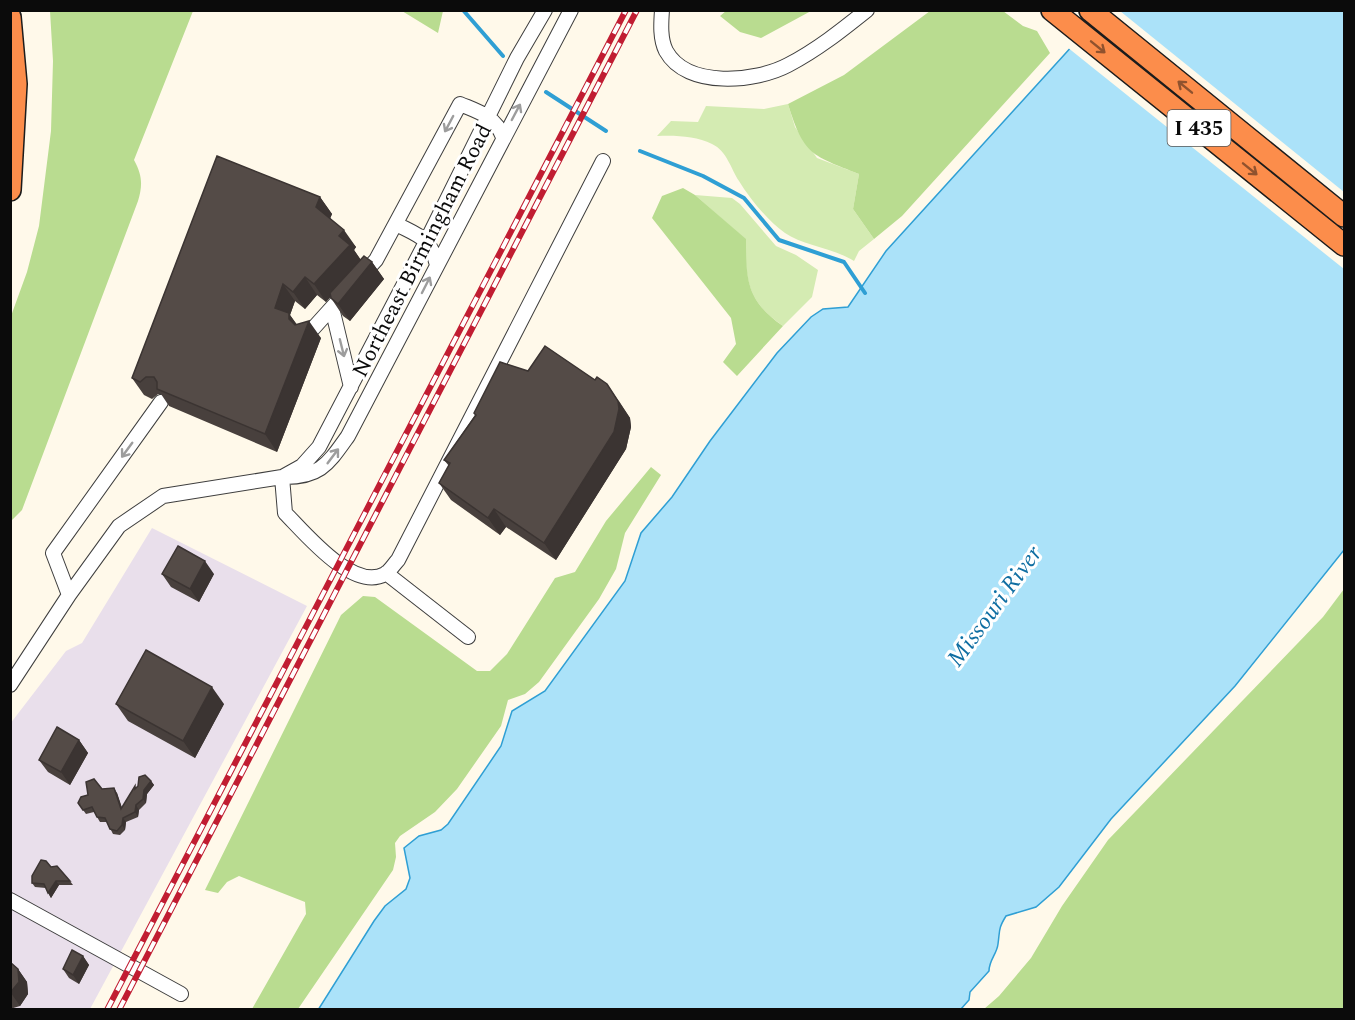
<svg xmlns="http://www.w3.org/2000/svg" width="1355" height="1020" viewBox="0 0 1355 1020" font-family="Spectral,serif">
<rect width="100%" height="100%" fill="#fff9ea"/>
<path fill="#e9dfeb" d="M 152,528 L 307,606 L 90,1009 L 11,1009 L 10,724 L 66,651 L 82,643 Z"/>
<path fill="#d4ebb2" d="M 788,104 L 795,127 L 817,158 L 859,174 L 853,209 L 874,239 L 859,251 L 854,261 C 833,248 802,245 785,233 C 768,221 750,199 739,181 C 731,169 727,151 712,144 C 696,136 675,135 657,136 L 671,121 L 698,122 L 706,106 L 764,109 Z
M 695,195 L 732,198 L 740,204 L 776,246 L 796,255 L 818,270 L 812,297 L 783,326 C 747,301 746,281 745,239 Z"/>
<path fill="#b9dc90" d="M 50,11 L 193,11 L 134,160 C 142,175 143,184 138,201 L 22,510 L 11,521 L 11,316 L 27,272 L 39,226 L 51,131 L 53,61 Z
M 402,11 L 443,11 L 438,33 Z
M 726,11 L 726,10 L 811,11 L 761,38 L 740,32 L 720,16 Z
M 930,11 L 1003,11 L 1023,26 L 1037,31 L 1050,53 L 902,216 L 874,239 L 853,209 L 859,174 C 812,155 804,156 788,104 L 844,75 Z
M 683,188 L 695,195 L 746,239 C 746,281 747,301 783,326 L 737,376 L 723,362 L 736,344 L 731,318 L 652,218 L 662,196 Z
M 651,467 L 661,475 L 625,533 L 616,569 L 599,599 L 539,682 L 525,694 L 508,700 L 501,726 L 457,789 L 435,812 L 400,836 L 395,843 L 396,857 L 393,870 L 298,1009 L 252,1009 L 306,914 L 305,902 L 239,876 L 227,882 L 218,893 L 205,890 L 341,615 L 363,596 L 375,597 L 477,671 L 490,671 L 507,654 L 555,578 L 575,572 L 606,521 Z
M 1344,589 L 1344,1009 L 984,1009 L 999,996 L 1031,958 L 1062,906 L 1108,840 L 1323,617 Z"/>
<path fill="#abe2f9" stroke="#2f9fd4" stroke-width="1.5" d="M 1104,11 L 1344,11 L 1344,550 L 1235,686 L 1111,819 L 1059,887 L 1036,907 L 1006,916 C 998,929 1000,930 998,944 C 997,954 989,960 989,971 L 970,992 L 969,1000 L 961,1009 L 318,1010 L 374,921 L 385,906 L 406,889 L 410,878 L 404,848 L 419,836 L 441,830 L 448,824 L 501,746 L 512,711 L 545,691 L 625,581 L 641,533 L 672,497 L 710,441 L 777,353 L 811,317 L 823,309 L 848,307 L 886,251 Z"/>
<path fill="#fff9ea" d="M 1100,10 L 1120,11 L 1344,192 L 1344,269 L 1067,47 Z"/>
<g fill="none" stroke-linecap="round" stroke-linejoin="round">
<path stroke="#2f9fd4" stroke-width="4" d="M 463,10 L 503,56
M 546,92 L 606,131
M 640,151 L 703,176 L 744,198 L 779,240 L 844,262 L 865,293"/>
<g stroke="#3e3e3e" stroke-width="16">
<path id="minor" d="M 662,10 C 661,24 660,39 666,51 C 687,89 756,82 788,65 C 817,50 842,30 867,10
M 396,224 C 419,236 430,237 437,265
M 361,276 L 376,260 L 460,104 C 479,112 495,116 503,137
M 332,308 L 351,387
M 309,333 L 346,292
M 284,476 L 302,466 L 319,447 L 427,240 L 517,58 L 545,10
M 282,477 L 285,513 C 305,533 353,592 385,574 C 390,571 394,564 398,560 L 603,161
M 386,573 L 468,637
M 69,595 L 53,553 L 161,402
M 10,685 L 69,595 L 119,526 L 163,496 L 282,477 C 320,478 328,464 348,436 L 571,10
M 10,900 L 181,994"/>
</g>
<g stroke="#1c1c1c" stroke-width="24">
<path id="highway" d="M 1052,10 L 1344,245
M 1090,10 L 1344,216
M 10,17 L 16,84 L 10,190"/>
</g>
<use href="#minor" stroke="#fff" stroke-width="14"/>
<use href="#highway" stroke="#fc8d4b" stroke-width="21"/>
<g stroke="#c11d32" stroke-width="6">
<path id="rail" d="M 107,1010 L 626,10
M 119,1010 L 637,10"/>
</g>
<use href="#rail" stroke="#fff" stroke-width="4" stroke-dasharray="11" stroke-linecap="butt"/>
</g>
<path fill="#48403d" d="M 320,197 L 332,214 L 330,218 L 356,247 L 354,250 L 361,260 L 372,262 L 384,279 L 350,321 L 343,316 L 331,298 L 331,296 L 326,302 L 317,295 L 305,309 L 295,301 L 290,315 L 296,324 L 321,338 L 277,452 L 169,406 L 161,394 L 158,394 L 152,399 L 144,395 L 132,378 Z
M 528,371 L 619,401 L 630,418 L 631,427 L 626,449 L 556,560 L 506,527 L 500,535 L 451,500 L 439,483 L 449,466 L 444,460 L 475,415 L 474,413 Z
M 162,574 L 214,574 L 199,602 L 171,587 Z
M 116,704 L 224,704 L 195,758 L 128,721 Z
M 79,740 L 88,753 L 70,785 L 48,772 L 39,760 Z
M 151,781 L 154,785 L 147,794 L 146,803 L 139,810 L 138,817 L 126,822 L 125,830 L 120,835 L 113,834 L 107,822 L 100,822 L 94,812 L 86,814 L 78,803 L 102,789 L 117,793 L 122,808 L 136,788 Z
M 51,867 L 70,881 L 73,885 L 59,885 L 51,898 L 46,888 L 35,887 L 32,883 Z
M 83,956 L 89,965 L 79,984 L 69,978 L 63,969 Z
M 10,962 L 18,969 L 27,982 L 28,994 L 20,1006 L 10,1009 Z"/>
<path fill="#3b3432" d="M 320,197 L 332,214 L 328,224 L 316,207 Z
M 344,230 L 356,247 L 354,250 L 362,262 L 326,302 L 314,284 L 339,236 Z
M 372,262 L 384,279 L 350,321 L 338,304 Z
M 305,277 L 317,295 L 305,309 L 293,292 Z
M 283,284 L 295,301 L 290,315 L 301,330 L 275,308 Z
M 309,321 L 321,338 L 277,452 L 265,434 Z
M 607,384 L 630,418 L 631,427 L 626,449 L 556,560 L 544,543 Z
M 494,509 L 506,527 L 500,535 L 488,518 Z
M 205,561 L 214,574 L 199,602 L 190,589 Z
M 212,687 L 224,704 L 195,758 L 183,741 Z
M 79,740 L 88,753 L 70,785 L 61,772 Z
M 151,781 L 154,785 L 147,794 L 146,803 L 143,799 L 144,790 Z
M 114,788 L 117,793 L 124,814 L 121,809 Z
M 136,805 L 139,810 L 138,817 L 135,812 Z
M 123,818 L 126,822 L 125,830 L 122,825 Z
M 56,881 L 59,885 L 51,898 L 48,893 Z
M 83,956 L 89,965 L 79,984 L 73,975 Z
M 18,969 L 27,982 L 28,994 L 20,1006 L 11,993 Z"/>
<path fill="#544b47" stroke="#3b3432" stroke-width="1.5" d="M 217,156 L 320,197 L 316,207 L 344,230 L 339,236 L 350,245 L 314,284 L 305,277 L 293,292 L 283,284 L 275,308 L 289,313 L 289,319 L 295,325 L 309,321 L 265,434 L 157,389 L 157,382 L 154,377 L 146,377 L 140,382 L 132,378 Z
M 364,256 L 372,262 L 338,304 L 331,298 L 330,293 Z
M 545,346 L 595,380 L 597,377 L 607,384 L 618,401 L 619,409 L 614,432 L 544,543 L 494,509 L 488,518 L 439,483 L 450,463 L 444,460 L 476,415 L 474,413 L 500,362 L 528,371 Z
M 178,546 L 205,561 L 190,589 L 162,574 Z
M 146,650 L 212,687 L 183,741 L 116,704 Z
M 57,727 L 79,740 L 61,772 L 39,760 Z
M 145,775 L 151,781 L 144,790 L 143,799 L 136,805 L 135,812 L 123,818 L 122,825 L 117,831 L 110,829 L 105,818 L 97,817 L 92,807 L 83,810 L 78,803 L 81,797 L 88,795 L 86,782 L 94,779 L 102,789 L 114,788 L 121,809 L 135,786 L 135,789 L 138,786 L 139,777 Z
M 41,860 L 46,861 L 51,867 L 57,866 L 70,881 L 56,881 L 48,893 L 44,884 L 32,883 L 32,876 Z
M 72,950 L 83,956 L 73,975 L 63,969 Z
M 10,962 L 18,969 L 19,982 L 10,993 Z"/>
<defs><path id="oneway-shaft" d="M-6 0H5M1.5-3L5.5 0L1.5 3" fill="none" stroke-width="1.6" stroke-linecap="round" stroke-linejoin="round" transform="scale(1.5)"/></defs>
<g stroke="#90522e">
<use href="#oneway-shaft" transform="translate(1098 47) rotate(39)"/>
<use href="#oneway-shaft" transform="translate(1185 87) rotate(-141)"/>
<use href="#oneway-shaft" transform="translate(1250 169) rotate(39)"/>
</g>
<g stroke="#9d9d9d">
<use href="#oneway-shaft" transform="translate(516 112) rotate(-62)"/>
<use href="#oneway-shaft" transform="translate(449 124) rotate(118)"/>
<use href="#oneway-shaft" transform="translate(426 285) rotate(-63)"/>
<use href="#oneway-shaft" transform="translate(342 348) rotate(76)"/>
<use href="#oneway-shaft" transform="translate(127 450) rotate(126)"/>
<use href="#oneway-shaft" transform="translate(333 456) rotate(-53)"/>
</g>
<g text-anchor="middle" stroke-width="6" stroke-linejoin="round" paint-order="stroke">
<rect fill="#fff" stroke="#545454" stroke-width="1.5" x="1167.5" y="110" width="63" height="36" rx="4.5"/>
<g font-size="21" font-weight="bold" fill="#0b0b0b">
<text x="1199" y="135">I 435</text>
</g>
<g font-size="22" fill="#0b0b0b" stroke="#fff">
<text transform="translate(421 250) rotate(-63)" y="8">Northeast Birmingham Road</text>
</g>
<g font-size="24" font-style="italic" fill="#0f6ea2" stroke="#fff">
<text transform="translate(994 606) rotate(-54)" y="8">Missouri River</text>
</g>
</g>
<rect width="1355" height="1020" fill="none" stroke="#0b0b0b" stroke-width="24"/>
</svg>
